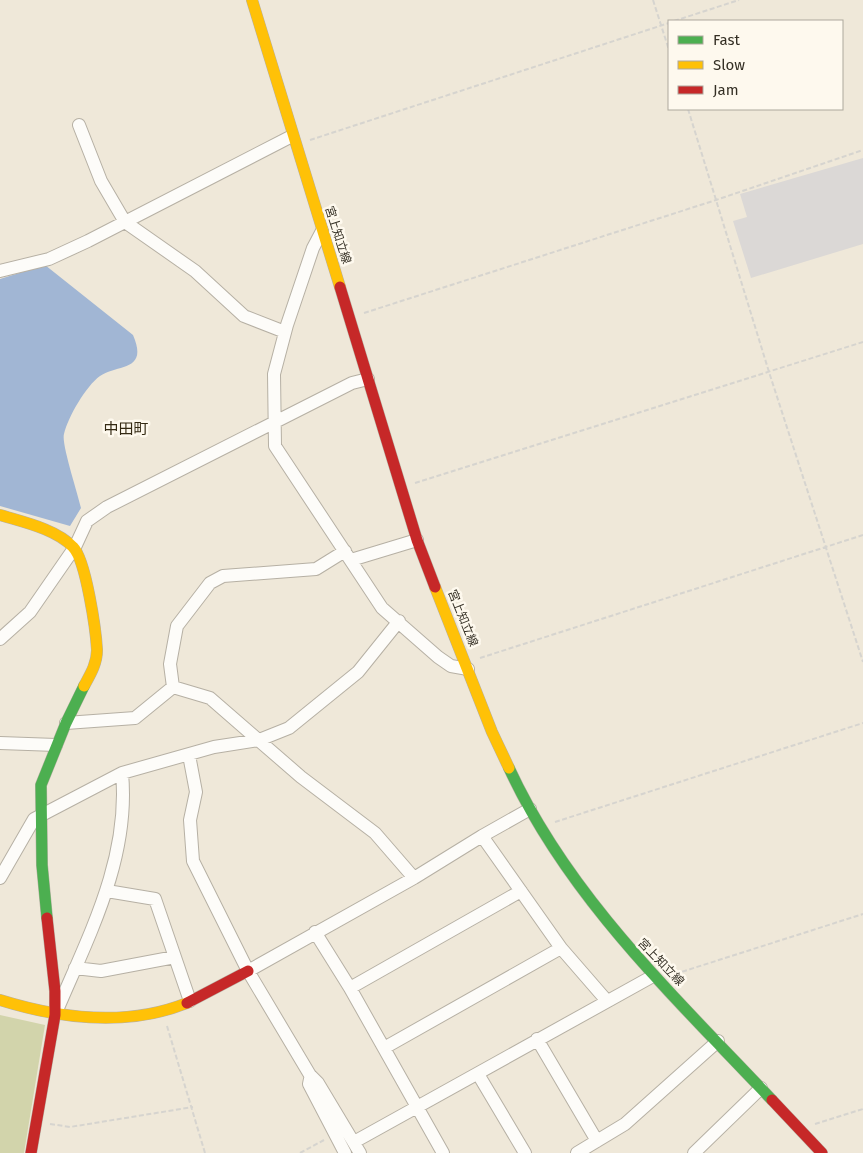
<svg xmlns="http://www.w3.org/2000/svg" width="863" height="1153" viewBox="0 0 863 1153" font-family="'Fira Sans','Noto Sans JP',sans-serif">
<rect width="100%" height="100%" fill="#efe8d9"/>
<path fill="#d2d4ab" d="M 0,1015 L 45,1025 L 24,1153 L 0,1153 Z"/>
<path fill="#a1b6d4" d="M 45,265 L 133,335 C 149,372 117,364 100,376 C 86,386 68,417 64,434 C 61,443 78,494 81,508 L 70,526 L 0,506 L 0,279 Z"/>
<path fill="#dbd8d6" d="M 863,158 L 863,244 L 751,278 L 733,221 L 747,217 L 740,194 Z"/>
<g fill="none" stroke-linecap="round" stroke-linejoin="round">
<g stroke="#b6b0a4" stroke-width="14">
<path id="street" d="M 79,125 L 101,181 L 125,222 L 195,271 L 244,316 L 285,332
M 322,231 L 313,248 L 287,325 L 274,374 L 275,446 L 382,608 L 438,657 L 451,666 L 468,669
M 0,271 L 49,259 L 88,241 L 292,136
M 345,551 L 316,569 L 223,576 L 210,583 L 177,626 L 170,664 L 173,687 L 210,698 L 301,777 L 375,833 L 414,878
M 351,560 L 417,540
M 0,639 L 30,612 L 75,547 L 87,521 L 107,507 L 352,383 L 368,379
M 66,723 L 135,718 L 173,687
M 0,743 L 56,745
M 189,755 L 196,792 L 190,820 L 193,861 L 248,971
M 482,836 L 561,948 L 607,1001
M 0,878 L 34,819 L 122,773 L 214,747 L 259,740 L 289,728 L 358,672 L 399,621
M 107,891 L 155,899 L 190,1001
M 315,932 L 350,988 L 443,1153
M 75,968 L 101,971 L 175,957
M 350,988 L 521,891
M 58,1008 C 90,933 130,857 122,773
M 537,1039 L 597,1141
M 384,1048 L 561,948
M 478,1074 L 525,1153
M 310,1079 L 309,1084 L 345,1153
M 354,1142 L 653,976
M 360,1153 L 318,1083 L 310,1075 L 248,971 L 414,878 L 482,836 L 530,809
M 577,1153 L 625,1124 L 718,1041
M 694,1153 L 761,1088"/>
</g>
<g stroke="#b6b0a4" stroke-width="12">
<path id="fast" d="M 509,768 C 569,898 675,997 772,1100
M 47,918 L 42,865 L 41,785 L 66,723 L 84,686"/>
</g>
<g stroke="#b6b0a4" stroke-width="12">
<path id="slow" d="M 252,0 L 340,287
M 0,515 C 23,522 56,529 73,547 C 86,560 96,631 97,650 C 97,664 90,675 84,686
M 435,587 L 492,732 L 509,768
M 0,1000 C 61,1019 127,1027 187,1003"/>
</g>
<g stroke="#b6b0a4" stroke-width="12">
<path id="jam" d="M 340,287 L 417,540 L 435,587
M 187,1003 L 248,971
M 772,1100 L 822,1153
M 31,1153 L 55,1015 L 55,991 L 47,918"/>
</g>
<path stroke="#d6d4cf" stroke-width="2" stroke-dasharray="5 2.5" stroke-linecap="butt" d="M 653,0 L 669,50
M 674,21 L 739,0
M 688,109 L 769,372 L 863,662
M 310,140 L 669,23
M 364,313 L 716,200 L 863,150
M 415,483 L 863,342
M 480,658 L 863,535
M 555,822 L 863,723
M 675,974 L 863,914
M 167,1026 L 205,1153
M 50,1124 L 70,1127 L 193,1107
M 815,1124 L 863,1109
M 300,1153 L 324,1140"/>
<use href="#street" stroke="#fdfcf9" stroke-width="12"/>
<use href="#fast" stroke="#4caf50" stroke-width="11"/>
<use href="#slow" stroke="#ffc107" stroke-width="11"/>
<use href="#jam" stroke="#c62828" stroke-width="11"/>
</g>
<g text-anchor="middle" stroke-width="5" stroke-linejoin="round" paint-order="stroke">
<g font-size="12" fill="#342f24" stroke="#fef9ee">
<text transform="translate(338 235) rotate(72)" y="4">宮上知立線</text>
<text transform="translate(463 618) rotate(68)" y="4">宮上知立線</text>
<text transform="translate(661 962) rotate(46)" y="4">宮上知立線</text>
</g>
<g font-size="15" fill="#342a13" stroke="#fef9ee">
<text x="126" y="434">中田町</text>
</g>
</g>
<rect x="668" y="20" width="175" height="90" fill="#fef9ee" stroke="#ada89d"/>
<rect x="678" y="36" width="25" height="8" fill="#4caf50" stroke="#ada89d"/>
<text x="713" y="45" font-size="15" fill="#342f24">Fast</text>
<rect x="678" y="61" width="25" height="8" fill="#ffc107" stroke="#ada89d"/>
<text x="713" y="70" font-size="15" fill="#342f24">Slow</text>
<rect x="678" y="86" width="25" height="8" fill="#c62828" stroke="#ada89d"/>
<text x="713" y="95" font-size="15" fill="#342f24">Jam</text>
</svg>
